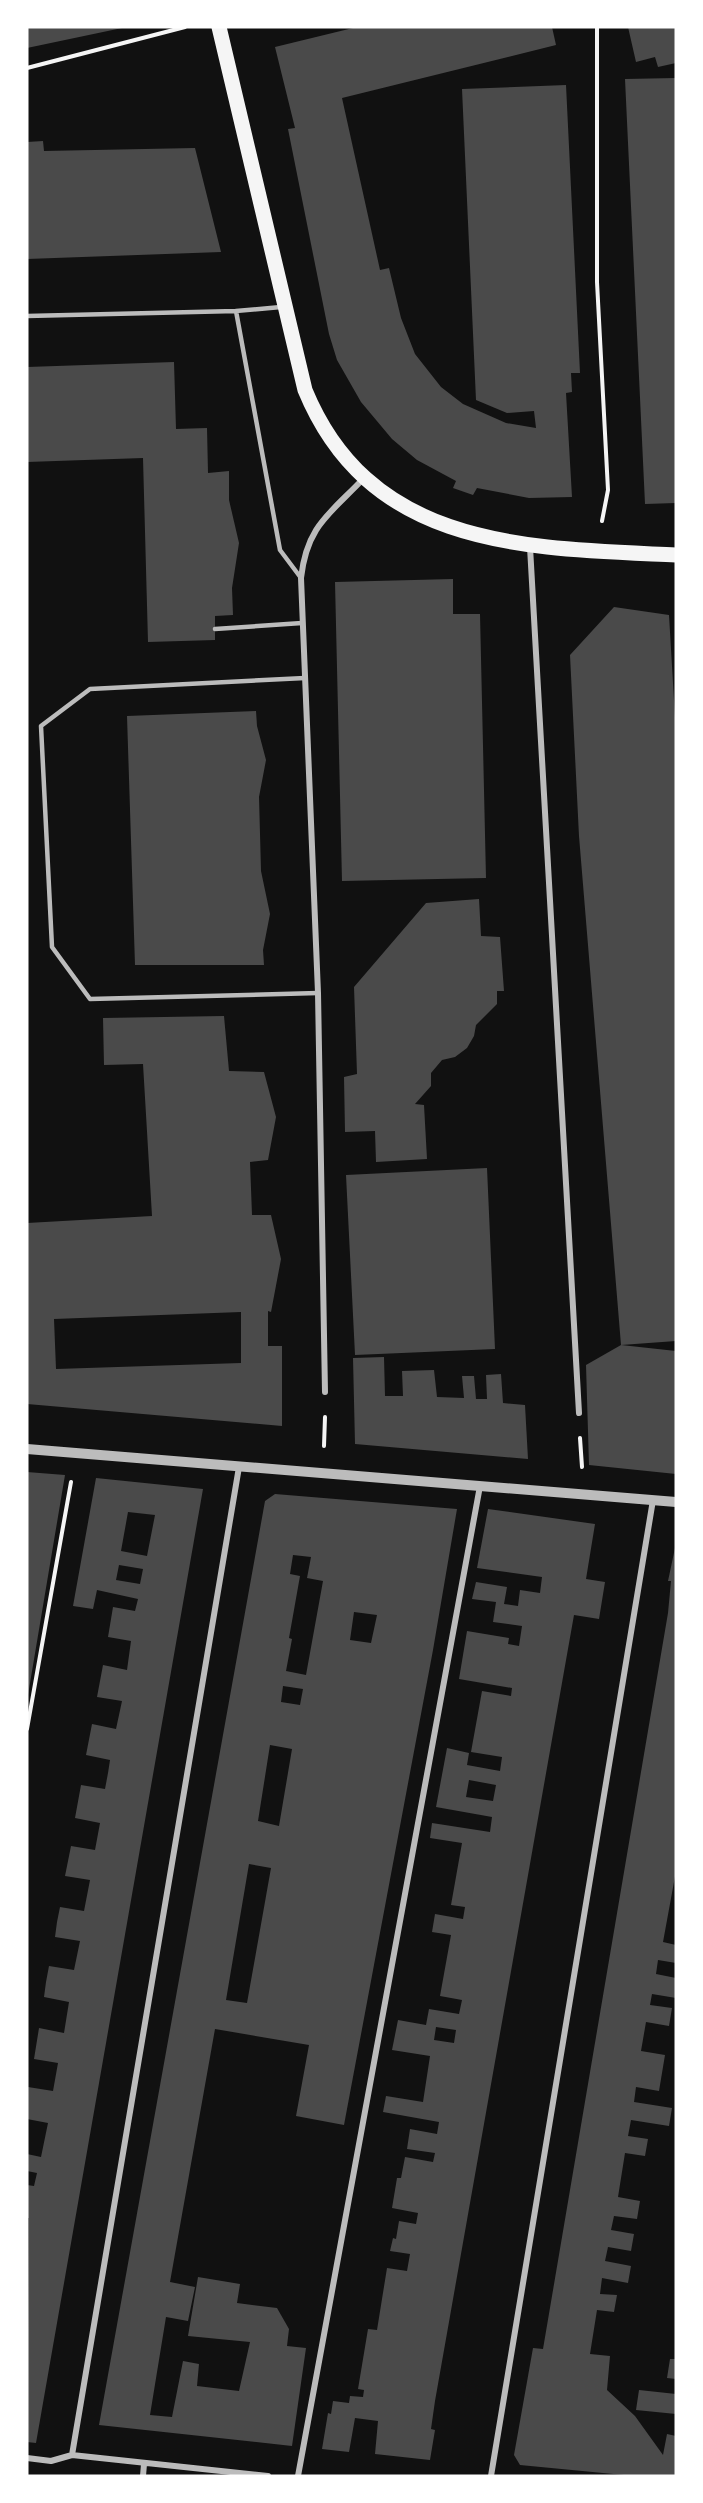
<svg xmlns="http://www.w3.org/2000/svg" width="703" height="2503" viewBox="0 0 703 2503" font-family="Lato,sans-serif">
<rect width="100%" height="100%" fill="#111"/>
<path fill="#4a4a4a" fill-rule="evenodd" d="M 27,27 L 122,27 L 122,28 L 27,48 Z
M 357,27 L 552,27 L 556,45 L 342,98 L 380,270 L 389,268 L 401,318 L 415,354 L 441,387 L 463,404 L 506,423 L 536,428 L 534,411 L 507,413 L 476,400 L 462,89 L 566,85 L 580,373 L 571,373 L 572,392 L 566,393 L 572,497 L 529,498 L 477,488 L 473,495 L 453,488 L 456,481 L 417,460 L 392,439 L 361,402 L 337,360 L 329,334 L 288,129 L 295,128 L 275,47 Z
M 628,27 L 676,27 L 676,63 L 658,67 L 655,57 L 636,62 Z
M 676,78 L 676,503 L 645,504 L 625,79 Z
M 43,141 L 44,151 L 195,148 L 221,252 L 27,259 L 27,142 Z
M 174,362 L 176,429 L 207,428 L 208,473 L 229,471 L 229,500 L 239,543 L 232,588 L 233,615 L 215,616 L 215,640 L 148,642 L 143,458 L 27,462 L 27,367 Z
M 453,579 L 453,614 L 480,614 L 486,878 L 342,881 L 335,582 Z
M 614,607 L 669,615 L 676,734 L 676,1341 L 621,1345 L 676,1351 L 676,1474 L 589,1465 L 586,1365 L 621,1345 L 579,836 L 570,655 Z
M 256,711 L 257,726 L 266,760 L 259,797 L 261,871 L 270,914 L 263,950 L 264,965 L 135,965 L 127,716 Z
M 479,899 L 481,936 L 500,937 L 504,991 L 497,991 L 497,1004 L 476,1025 L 474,1036 L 467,1048 L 455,1057 L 442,1060 L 431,1073 L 431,1086 L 415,1104 L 424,1105 L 427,1159 L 376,1162 L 375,1131 L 345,1132 L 344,1077 L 357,1074 L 354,987 L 426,903 Z
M 224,1016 L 229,1071 L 264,1072 L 276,1117 L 268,1160 L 250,1162 L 252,1215 L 271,1215 L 281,1259 L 271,1312 L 268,1311 L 268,1346 L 282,1346 L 282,1426 L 27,1404 L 27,1223 L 152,1216 L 143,1064 L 104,1065 L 103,1018 ZM 241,1312 L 241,1363 L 56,1369 L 54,1319 Z
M 487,1168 L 495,1349 L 355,1355 L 346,1175 Z
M 384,1357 L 385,1396 L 403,1396 L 402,1371 L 434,1370 L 437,1397 L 464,1398 L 462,1376 L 474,1376 L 476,1399 L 487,1399 L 486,1375 L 501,1374 L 503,1403 L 525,1405 L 528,1459 L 355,1444 L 353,1358 Z
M 27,1472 L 65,1475 L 28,1695 L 27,1694 Z
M 96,1478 L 203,1489 L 36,2443 L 27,2442 L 29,2218 L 27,2218 L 27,2185 L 34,2186 L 37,2173 L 27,2171 L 27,2154 L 41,2157 L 48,2123 L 27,2119 L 27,2092 L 28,2087 L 53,2091 L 58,2063 L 34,2059 L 39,2028 L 64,2033 L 69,2002 L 44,1997 L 46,1982 L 49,1966 L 74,1970 L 80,1941 L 55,1937 L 57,1922 L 60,1907 L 84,1911 L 90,1880 L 65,1876 L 71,1846 L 95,1850 L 100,1823 L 75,1818 L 81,1785 L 105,1789 L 108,1773 L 110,1760 L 86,1755 L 92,1724 L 116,1729 L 122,1701 L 97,1697 L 103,1665 L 127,1670 L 131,1641 L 108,1637 L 113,1607 L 135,1611 L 138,1599 L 97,1590 L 93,1609 L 73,1606 ZM 128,1512 L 155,1515 L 147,1556 L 121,1551 ZM 119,1565 L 143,1569 L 140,1584 L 116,1580 Z
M 275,1494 L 457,1509 L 433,1650 L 344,2125 L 296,2116 L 309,2045 L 215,2029 L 170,2282 L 195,2287 L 188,2321 L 166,2317 L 150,2415 L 172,2417 L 183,2361 L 199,2364 L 197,2386 L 239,2391 L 250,2342 L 188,2336 L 198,2277 L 240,2284 L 237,2303 L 277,2308 L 289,2329 L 287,2346 L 306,2348 L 292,2446 L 99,2425 L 253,1568 L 265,1501 ZM 293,1555 L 311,1557 L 307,1578 L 323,1581 L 306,1675 L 286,1671 L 292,1639 L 289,1638 L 300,1576 L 290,1574 ZM 354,1612 L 377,1615 L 371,1643 L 350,1640 ZM 283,1686 L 303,1689 L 300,1705 L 281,1702 ZM 270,1745 L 292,1749 L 279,1826 L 258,1821 ZM 249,1864 L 271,1868 L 247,2003 L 226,2000 Z
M 488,1509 L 595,1524 L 586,1579 L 605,1582 L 599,1619 L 574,1615 L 435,2401 L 431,2429 L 435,2430 L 430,2460 L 375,2454 L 378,2421 L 355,2418 L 349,2452 L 322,2449 L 328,2413 L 331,2414 L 333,2401 L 349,2403 L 350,2396 L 363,2397 L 364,2390 L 358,2389 L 368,2329 L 377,2330 L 387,2268 L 407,2271 L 410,2254 L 390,2251 L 393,2238 L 396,2239 L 399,2221 L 416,2224 L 418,2213 L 392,2208 L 397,2178 L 401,2178 L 405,2157 L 433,2162 L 435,2153 L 407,2149 L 410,2129 L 437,2134 L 439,2122 L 383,2112 L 386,2096 L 423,2102 L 430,2056 L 392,2050 L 398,2020 L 426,2025 L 429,2009 L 459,2014 L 462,2000 L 440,1996 L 451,1935 L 432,1932 L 435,1914 L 463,1919 L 465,1907 L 451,1905 L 462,1843 L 430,1838 L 432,1823 L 490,1832 L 492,1817 L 436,1807 L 447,1748 L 469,1753 L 467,1765 L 500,1771 L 502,1757 L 471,1752 L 482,1691 L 511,1696 L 512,1688 L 459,1679 L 467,1631 L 509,1638 L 508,1644 L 519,1646 L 522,1626 L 493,1622 L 496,1602 L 472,1599 L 476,1582 L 507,1587 L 504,1604 L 518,1606 L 520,1590 L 540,1593 L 542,1577 L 477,1568 ZM 469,1780 L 496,1785 L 493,1801 L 466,1797 ZM 436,2027 L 456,2030 L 454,2043 L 434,2040 Z
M 675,1548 L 676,1871 L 663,1942 L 676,1945 L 676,1963 L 658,1960 L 656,1974 L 676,1978 L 676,1998 L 652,1994 L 650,2005 L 672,2008 L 669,2026 L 646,2022 L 641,2051 L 665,2055 L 659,2091 L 636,2087 L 634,2102 L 672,2108 L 669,2126 L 631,2120 L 628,2136 L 648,2139 L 645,2156 L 625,2153 L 618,2197 L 640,2201 L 637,2219 L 614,2216 L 611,2230 L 634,2234 L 631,2251 L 608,2247 L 605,2261 L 631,2266 L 628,2283 L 602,2278 L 600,2294 L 617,2295 L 614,2312 L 597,2310 L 590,2354 L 610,2356 L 607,2390 L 635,2416 L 663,2455 L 667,2434 L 676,2436 L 676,2476 L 634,2476 L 520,2465 L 514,2455 L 533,2348 L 543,2349 L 668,1613 L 671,1581 L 668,1581 Z
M 670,2359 L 676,2359 L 676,2379 L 667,2378 Z
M 639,2390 L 676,2394 L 676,2414 L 636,2410 Z"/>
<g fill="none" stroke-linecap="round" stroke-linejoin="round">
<path stroke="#f5f5f5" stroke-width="4" d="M 597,27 L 597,282 L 608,490 L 602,521
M 27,68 L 185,27
M 580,1438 L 582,1467
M 324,1446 L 325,1417
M 27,1729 L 71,1482"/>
<path stroke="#bcbcbc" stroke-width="4.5" d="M 236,311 L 280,550 L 301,578
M 27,316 L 236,311 L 281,307
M 215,629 L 302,623
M 305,678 L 90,689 L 41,726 L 52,947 L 90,999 L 318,993"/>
<path stroke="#bcbcbc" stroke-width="6" d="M 530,547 L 579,1413
M 325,1392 L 318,993 L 301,578 C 307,525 330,514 364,478
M 72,2455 L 239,1467
M 27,2458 L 51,2461 L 72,2455 L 268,2476
M 143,2476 L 144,2464
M 298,2476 L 480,1486
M 491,2476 L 653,1500"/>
<path stroke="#bcbcbc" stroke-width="10" d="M 27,1449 L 676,1502"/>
<path stroke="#f5f5f5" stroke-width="15" d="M 219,27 L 305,390 C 371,550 528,548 676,555"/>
</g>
<rect width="703" height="2503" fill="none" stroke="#ffffff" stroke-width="57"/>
</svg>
